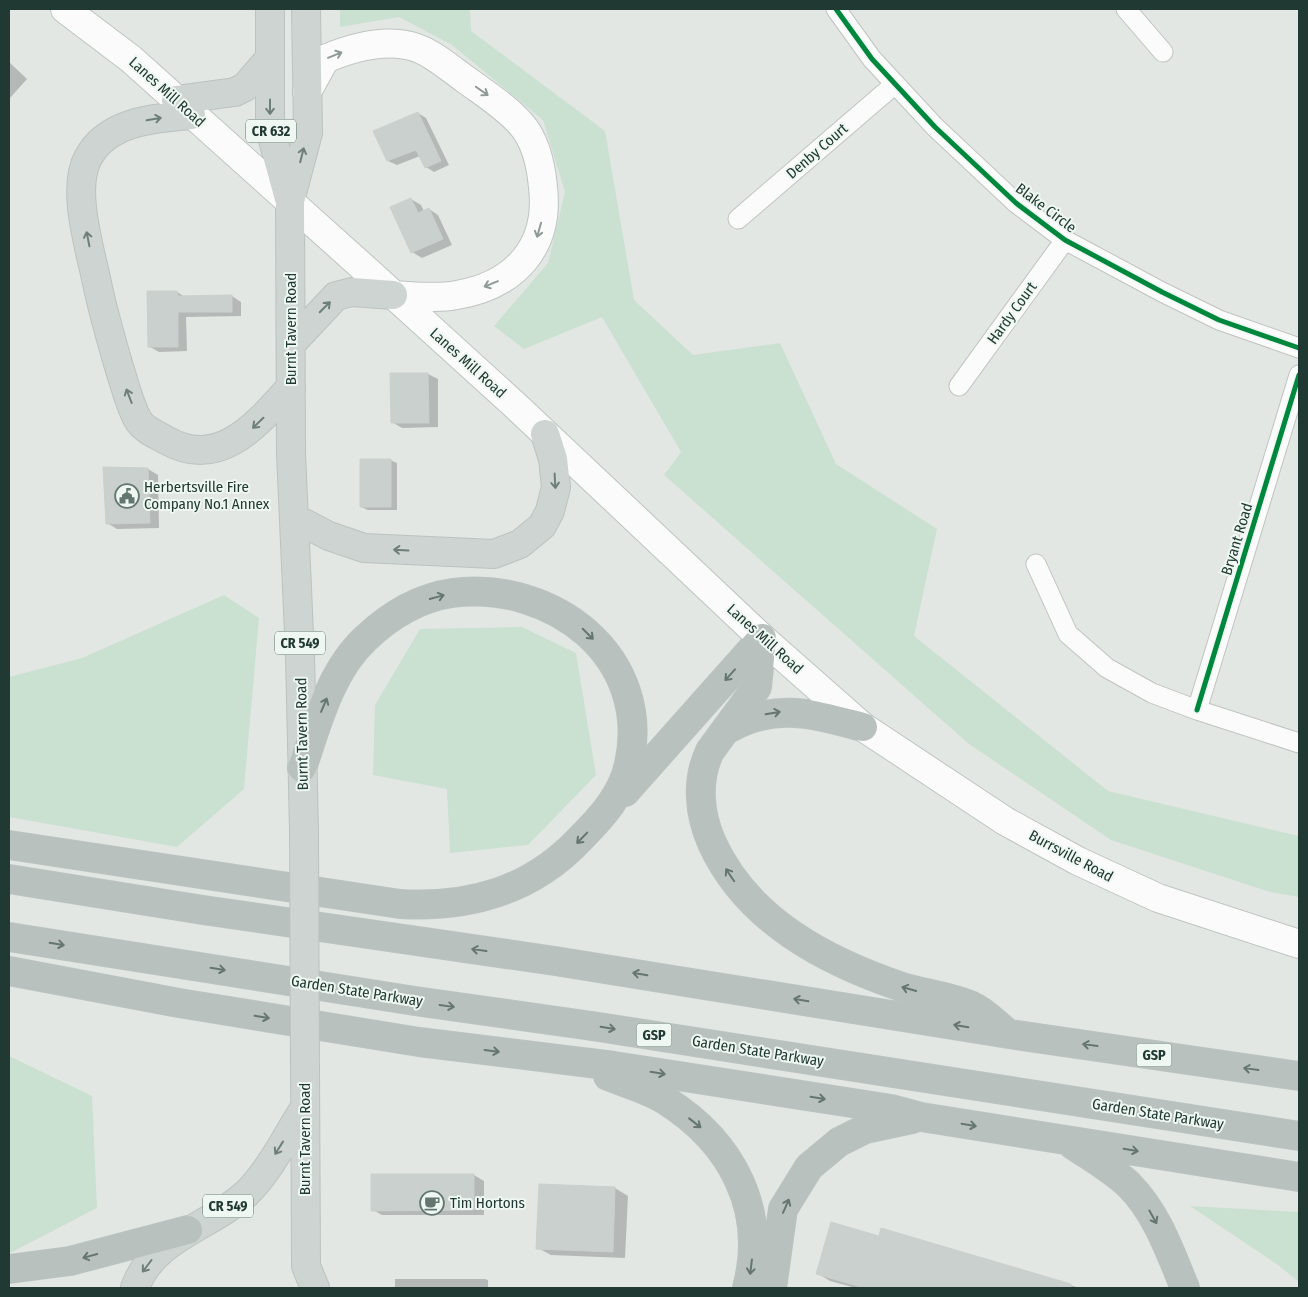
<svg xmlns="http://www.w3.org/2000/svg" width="1308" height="1297" viewBox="0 0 1308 1297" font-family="'Fira Sans Condensed',sans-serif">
<rect width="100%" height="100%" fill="#e2e7e4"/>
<path fill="#cae0d0" d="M 340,9 L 470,9 L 471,31 L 605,131 L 634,300 L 693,355 L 780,343 L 836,464 L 937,529 L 914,636 L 1108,791 L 1299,836 L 1299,897 L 1270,892 L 1111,840 L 969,744 L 664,475 L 681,452 L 602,317 L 524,349 L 494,326 L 548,263 L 565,192 L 543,120 L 452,45 L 399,17 L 340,27 Z
M 224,595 L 259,618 L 244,789 L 177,847 L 9,817 L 9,677 L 82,658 Z
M 522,627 L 576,653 L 596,775 L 528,845 L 450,853 L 447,789 L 373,775 L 375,705 L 420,629 Z
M 9,1056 L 92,1096 L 97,1208 L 12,1252 L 9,1251 Z
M 1190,1206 L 1299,1212 L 1299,1282 L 1278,1265 Z"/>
<path fill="#0003" d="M 9,62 L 27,79 L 9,99 Z
M 418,113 L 426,118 L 449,165 L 434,172 L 426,167 L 420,156 L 397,165 L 388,161 Z
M 411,199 L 421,205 L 424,211 L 429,209 L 438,215 L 452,245 L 422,258 L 412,252 Z
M 177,292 L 185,297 L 232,296 L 241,302 L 241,316 L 186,317 L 187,351 L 159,352 L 150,347 Z
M 428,374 L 438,379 L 438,427 L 402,428 L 392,422 Z
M 390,460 L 397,463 L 397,510 L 368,510 L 361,507 Z
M 148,469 L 158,475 L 159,528 L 117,529 L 107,523 Z
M 474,1175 L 484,1181 L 484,1215 L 382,1215 L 373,1210 Z
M 615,1188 L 628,1196 L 625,1258 L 551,1255 L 538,1248 Z
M 882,1230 L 1080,1288 L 856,1288 L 830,1281 L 817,1273 L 880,1238 Z
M 395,1279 L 485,1279 L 488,1280 L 488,1288 L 395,1288 Z"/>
<path fill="#cad0cd" stroke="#cad0cd" d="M 418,112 L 441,161 L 425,168 L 416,150 L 387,161 L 373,131 Z
M 411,198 L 418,213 L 429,208 L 443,239 L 411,253 L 390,207 Z
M 147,291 L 177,291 L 178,296 L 232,295 L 232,312 L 178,312 L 178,347 L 148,347 Z
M 390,373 L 428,373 L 429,423 L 391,423 Z
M 360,459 L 391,459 L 391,507 L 360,507 Z
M 103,467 L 148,468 L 150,523 L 106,524 Z
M 371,1174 L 474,1174 L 474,1210 L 371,1211 Z
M 539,1184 L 615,1187 L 613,1252 L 536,1249 Z
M 831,1222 L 879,1236 L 881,1228 L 1071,1284 L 1071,1288 L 864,1288 L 816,1274 Z"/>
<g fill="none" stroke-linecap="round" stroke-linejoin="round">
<g stroke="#bfc4c1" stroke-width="21">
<path id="minor" d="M 836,9 L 872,59 L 935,127 L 1016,203 L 1065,240 L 1162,292 L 1219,320 L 1299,348
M 1126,9 L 1163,52
M 738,219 L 895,84
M 959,386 L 1065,240
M 1036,564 L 1068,634 L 1107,668 L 1152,693 L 1197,710 L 1299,743
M 1197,710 L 1299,375"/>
</g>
<g stroke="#bdc5c1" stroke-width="30">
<path id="secondary" d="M 65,9 L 131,59 L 365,269 L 517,407 L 762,638 L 863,727 L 1005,821 L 1078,861 L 1158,898 L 1299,944
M 307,92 L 325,59 C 351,48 379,40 406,45 C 427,48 448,67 465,79 C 484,93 505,106 521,124 C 536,141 541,165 543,187 C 550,247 515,285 457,295 C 436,299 414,296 393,295"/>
</g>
<g stroke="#bbc3c1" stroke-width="30">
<path id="primary" d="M 270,9 L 270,129 L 290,202 L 291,453 L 300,656 L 304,831
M 176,100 L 235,92 L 245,87 L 270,58
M 191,115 C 155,118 107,121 88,158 C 71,189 90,249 97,283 C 103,312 111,339 119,367 C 125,385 129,404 138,420 C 143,429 157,435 166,440 C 220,471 258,423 291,387
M 290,201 L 308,133 L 306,9
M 292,343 L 336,296 L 352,292 L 393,295
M 294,518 L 329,536 L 364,548 L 494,554 L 520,544 L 542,526 L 550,511 L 556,487 L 553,459 L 545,434
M 305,1069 L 306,1266 L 315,1288
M 135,1288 C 153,1237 211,1227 247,1193 C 271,1169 287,1135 305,1107"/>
</g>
<g stroke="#bbc3c1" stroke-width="30">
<path id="motorway" d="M 762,638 L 757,687 L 710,751 C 696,780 699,814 712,843 C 747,920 825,961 902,987 C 925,994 950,996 972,1006 C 984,1011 995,1023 1005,1031
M 728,729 C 776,702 813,714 863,727
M 625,792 L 762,638
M 9,845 L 400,904 C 470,908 531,891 580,839 C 601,818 623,794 629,764 C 653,656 552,580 452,593 C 419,598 389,616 365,639 C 330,672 317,724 302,768
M 9,879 L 203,910 L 555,961 L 1009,1034 L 1299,1076
M 9,937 L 415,1001 L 592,1026 L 1299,1136
M 9,971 L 179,1003 L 419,1042 L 614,1066 L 891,1109 L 921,1117 L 1299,1177
M 608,1076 C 627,1084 648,1089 665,1100 C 732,1142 768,1210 747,1288
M 1073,1145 C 1091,1157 1112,1169 1129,1185 C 1157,1213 1170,1252 1185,1288
M 9,1269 L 70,1261 L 188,1230
M 772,1288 L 783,1209 L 809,1167 L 839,1142 L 865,1129 L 912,1119"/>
</g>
<use href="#minor" stroke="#fbfbfb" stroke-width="19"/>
<use href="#secondary" stroke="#fbfbfb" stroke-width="28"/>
<use href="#primary" stroke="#cdd4d1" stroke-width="28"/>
<use href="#motorway" stroke="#b9c1bf" stroke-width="28"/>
<g stroke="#bbc3c1" stroke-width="30" stroke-linecap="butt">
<path id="primary-bridge" d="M 304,831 L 305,1069"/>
</g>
<use href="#primary-bridge" stroke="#cdd4d1" stroke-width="28"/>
<g stroke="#eff7f2" stroke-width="8">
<path id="cycleway" d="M 836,9 L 872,59 L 935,127 L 1016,203 L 1065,240 L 1162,292 L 1219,320 L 1299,348
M 1197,710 L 1299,375"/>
</g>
<use href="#cycleway" stroke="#00873e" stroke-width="5"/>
</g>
<defs><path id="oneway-shaft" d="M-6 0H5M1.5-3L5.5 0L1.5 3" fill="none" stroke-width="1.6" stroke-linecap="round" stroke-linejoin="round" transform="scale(1.25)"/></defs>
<g stroke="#8e9a96">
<use href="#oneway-shaft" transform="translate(335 55) rotate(-22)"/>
<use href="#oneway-shaft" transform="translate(482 91) rotate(35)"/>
<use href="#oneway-shaft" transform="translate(539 230) rotate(106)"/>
<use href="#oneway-shaft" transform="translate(491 284) rotate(158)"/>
</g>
<g stroke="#6e7f7a">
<use href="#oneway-shaft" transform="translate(270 107) rotate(90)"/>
<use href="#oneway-shaft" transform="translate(154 119) rotate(-10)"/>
<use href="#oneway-shaft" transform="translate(302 155) rotate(-76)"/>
<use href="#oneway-shaft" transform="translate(88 239) rotate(-101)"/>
<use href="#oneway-shaft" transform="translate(325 307) rotate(-45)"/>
<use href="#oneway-shaft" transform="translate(129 396) rotate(-111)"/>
<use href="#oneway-shaft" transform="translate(258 423) rotate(136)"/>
<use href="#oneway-shaft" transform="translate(555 481) rotate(87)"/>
<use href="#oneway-shaft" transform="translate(401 550) rotate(-177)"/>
<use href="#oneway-shaft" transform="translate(279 1148) rotate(122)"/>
<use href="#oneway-shaft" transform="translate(147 1266) rotate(127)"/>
</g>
<g stroke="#657671">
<use href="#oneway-shaft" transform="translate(437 597) rotate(-15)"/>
<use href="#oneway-shaft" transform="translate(588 634) rotate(45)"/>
<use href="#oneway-shaft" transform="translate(730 675) rotate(132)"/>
<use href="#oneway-shaft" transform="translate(324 705) rotate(-67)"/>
<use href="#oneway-shaft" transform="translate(773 713) rotate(-10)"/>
<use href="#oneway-shaft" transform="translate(582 838) rotate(134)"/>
<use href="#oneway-shaft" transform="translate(730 875) rotate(-124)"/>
<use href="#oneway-shaft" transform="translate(57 944) rotate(9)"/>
<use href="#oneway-shaft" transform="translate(479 950) rotate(-172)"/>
<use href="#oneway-shaft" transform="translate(218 969) rotate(9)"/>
<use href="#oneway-shaft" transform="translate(640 974) rotate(-171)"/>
<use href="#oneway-shaft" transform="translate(909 989) rotate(-164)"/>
<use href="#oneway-shaft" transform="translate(801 1000) rotate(-171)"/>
<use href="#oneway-shaft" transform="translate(447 1006) rotate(8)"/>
<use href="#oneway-shaft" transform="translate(262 1017) rotate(9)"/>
<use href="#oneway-shaft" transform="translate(961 1026) rotate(-171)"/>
<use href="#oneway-shaft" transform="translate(608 1028) rotate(9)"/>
<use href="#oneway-shaft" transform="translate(1090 1045) rotate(-172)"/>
<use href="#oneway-shaft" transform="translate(492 1051) rotate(7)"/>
<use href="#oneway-shaft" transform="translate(1251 1069) rotate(-172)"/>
<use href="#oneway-shaft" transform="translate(658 1073) rotate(9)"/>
<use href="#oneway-shaft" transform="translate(818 1098) rotate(9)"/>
<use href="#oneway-shaft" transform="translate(695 1123) rotate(38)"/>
<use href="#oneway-shaft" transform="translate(969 1125) rotate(9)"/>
<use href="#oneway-shaft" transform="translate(1131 1150) rotate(9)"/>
<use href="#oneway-shaft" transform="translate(786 1206) rotate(-66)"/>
<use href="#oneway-shaft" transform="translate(1153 1217) rotate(61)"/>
<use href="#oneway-shaft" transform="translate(90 1256) rotate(165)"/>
<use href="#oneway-shaft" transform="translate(751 1267) rotate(97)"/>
</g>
<defs>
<g id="civic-ring" transform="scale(1.25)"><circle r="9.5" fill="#eff7f2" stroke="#647670" stroke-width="1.5"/><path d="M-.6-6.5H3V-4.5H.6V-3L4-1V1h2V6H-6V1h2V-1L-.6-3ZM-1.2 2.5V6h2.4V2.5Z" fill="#647670"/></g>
<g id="cafe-ring" transform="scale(1.25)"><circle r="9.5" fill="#eff7f2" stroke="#647670" stroke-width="1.5"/><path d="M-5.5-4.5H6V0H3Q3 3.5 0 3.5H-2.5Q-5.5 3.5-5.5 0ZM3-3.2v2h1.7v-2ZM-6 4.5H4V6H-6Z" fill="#647670"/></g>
</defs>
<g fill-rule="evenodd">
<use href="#civic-ring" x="127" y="496"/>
<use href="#cafe-ring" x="432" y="1203"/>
</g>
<g text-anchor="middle" stroke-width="4" stroke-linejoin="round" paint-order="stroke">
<g fill="#eff7f2" stroke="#5e726c" stroke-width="1">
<rect x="246" y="119.5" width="50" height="23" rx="4"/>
<rect x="275" y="631.5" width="50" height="23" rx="4"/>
<rect x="636.5" y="1023.5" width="35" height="23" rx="4"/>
<rect x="1136.5" y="1043.5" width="35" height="23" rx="4"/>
<rect x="203" y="1194.5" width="50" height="23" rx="4"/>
</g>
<g font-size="14" font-weight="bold" fill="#203932">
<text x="271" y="136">CR 632</text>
<text x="300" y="648">CR 549</text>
<text x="654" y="1040">GSP</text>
<text x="1154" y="1060">GSP</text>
<text x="228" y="1211">CR 549</text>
</g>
<g font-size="15" fill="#203932" stroke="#eff7f2">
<text transform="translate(167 92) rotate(42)" y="5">Lanes Mill Road</text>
<text transform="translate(817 151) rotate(-41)" y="5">Denby Court</text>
<text transform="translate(1046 208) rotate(37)" y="5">Blake Circle</text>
<text transform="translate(1012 313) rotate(-54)" y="5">Hardy Court</text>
<text transform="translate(291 329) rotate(-90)" y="5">Burnt Tavern Road</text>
<text transform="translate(468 363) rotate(42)" y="5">Lanes Mill Road</text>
<text transform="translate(1237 539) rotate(-73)" y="5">Bryant Road</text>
<text transform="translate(765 639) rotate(42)" y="5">Lanes Mill Road</text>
<text transform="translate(302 734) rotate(-91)" y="5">Burnt Tavern Road</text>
<text transform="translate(1071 856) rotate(28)" y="5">Burrsville Road</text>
<text transform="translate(357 991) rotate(9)" y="5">Garden State Parkway</text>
<text transform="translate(758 1051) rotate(9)" y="5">Garden State Parkway</text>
<text transform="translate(1158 1114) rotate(9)" y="5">Garden State Parkway</text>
<text transform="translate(305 1139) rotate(-90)" y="5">Burnt Tavern Road</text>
</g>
<g font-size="15" fill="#203932" stroke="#eff7f2" text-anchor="start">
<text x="144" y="492">Herbertsville Fire<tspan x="144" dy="17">Company No.1 Annex</tspan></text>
<text x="450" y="1208">Tim Hortons</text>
</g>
</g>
<rect width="1308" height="1297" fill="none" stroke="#203932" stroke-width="20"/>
</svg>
